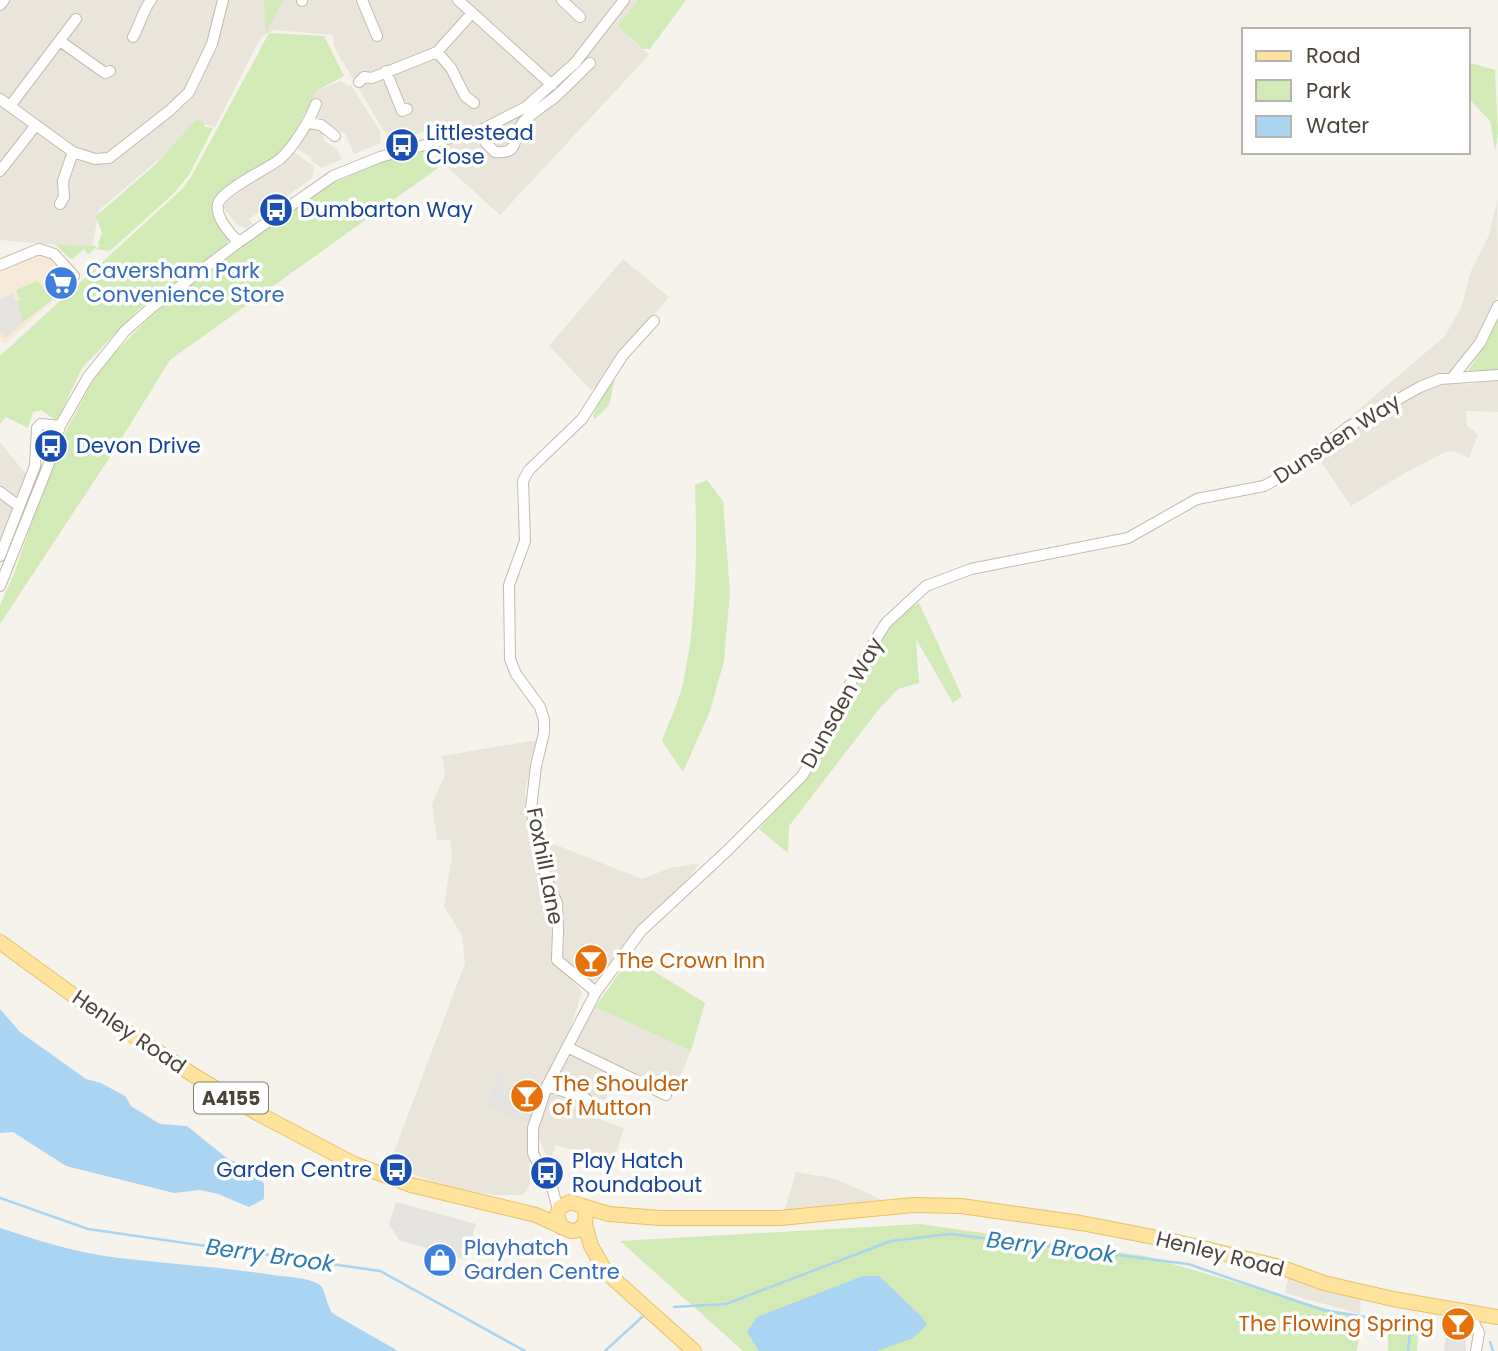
<svg xmlns="http://www.w3.org/2000/svg" width="1498" height="1351" viewBox="0 0 1498 1351" font-family="Poppins,sans-serif">
<rect width="100%" height="100%" fill="#f6f3ec"/>
<path fill="#eae5da" d="M 0,0 L 638,0 L 619,26 L 649,55 L 500,215 L 435,156 L 441,131 L 429,130 L 391,143 L 334,47 L 333,35 L 274,30 L 261,37 L 215,127 L 197,122 L 178,143 L 99,210 L 92,248 L 0,240 Z
M 340,81 L 348,86 L 351,85 L 380,131 L 381,143 L 354,154 L 345,134 L 317,118 L 315,111 L 302,112 L 312,93 Z
M 309,129 L 318,129 L 323,133 L 324,141 L 337,149 L 342,159 L 322,168 L 311,161 L 312,158 L 294,147 Z
M 292,151 L 314,166 L 312,178 L 271,208 L 263,209 L 249,219 L 253,224 L 246,228 L 237,225 L 223,207 L 227,200 L 252,182 L 282,166 Z
M 1497,200 L 1498,295 L 1480,337 L 1456,365 L 1463,385 L 1498,380 L 1498,412 L 1466,411 L 1467,426 L 1478,434 L 1469,458 L 1453,451 L 1443,453 L 1405,473 L 1351,506 L 1312,449 L 1445,336 L 1461,308 L 1471,271 L 1489,235 Z
M 623,259 L 669,297 L 597,385 L 591,390 L 549,346 Z
M 0,442 L 26,474 L 0,544 Z
M 537,740 L 525,791 L 528,816 L 539,871 L 548,895 L 557,910 L 556,961 L 582,992 L 571,1026 L 528,1125 L 530,1184 L 527,1191 L 522,1195 L 494,1195 L 447,1187 L 407,1172 L 391,1160 L 465,963 L 462,936 L 444,906 L 452,855 L 450,840 L 437,840 L 432,804 L 445,775 L 442,756 Z
M 541,839 L 642,879 L 670,868 L 700,863 L 688,879 L 626,941 L 606,976 L 593,982 L 565,963 L 560,950 L 552,882 Z
M 595,1007 L 691,1051 L 673,1093 L 573,1046 Z
M 571,1056 L 615,1073 L 599,1119 L 624,1128 L 613,1162 L 556,1145 L 550,1163 L 537,1136 L 539,1119 L 547,1100 L 566,1060 Z
M 796,1172 L 836,1179 L 889,1203 L 784,1212 Z
M 1289,1275 L 1361,1297 L 1360,1314 L 1285,1293 Z"/>
<path fill="#f7ead8" d="M 38,247 L 59,251 L 82,274 L 5,344 L 0,340 L 0,262 Z"/>
<path fill="#d2eab5" d="M 264,0 L 283,0 L 266,33 Z
M 638,0 L 686,0 L 650,49 L 643,49 L 618,26 Z
M 269,33 L 324,36 L 344,76 L 316,91 L 285,151 L 218,197 L 229,239 L 225,247 L 139,309 L 82,368 L 57,421 L 41,410 L 33,412 L 28,428 L 6,417 L 0,424 L 0,356 L 181,190 L 191,177 Z
M 1468,62 L 1495,70 L 1498,133 L 1495,151 L 1490,121 L 1468,98 Z
M 196,120 L 203,122 L 205,127 L 213,128 L 189,175 L 173,194 L 110,251 L 96,249 L 99,246 L 98,243 L 102,233 L 96,216 L 156,164 Z
M 428,151 L 438,168 L 170,360 L 110,457 L 0,624 L 0,605 L 14,574 L 58,446 L 99,369 L 152,315 L 257,234 L 333,183 L 387,160 Z
M 56,245 L 97,246 L 88,255 L 84,249 L 73,259 L 69,258 Z
M 37,281 L 53,299 L 22,323 L 16,301 L 20,300 L 16,290 Z
M 1498,317 L 1498,370 L 1469,374 L 1467,372 L 1487,342 Z
M 616,374 L 609,405 L 595,419 L 593,416 L 611,378 Z
M 707,480 L 723,501 L 730,592 L 724,661 L 710,711 L 683,772 L 662,741 C 669,721 680,700 684,679 C 697,615 697,551 695,485 Z
M 919,603 L 962,696 L 953,703 L 916,639 L 919,683 L 898,689 L 879,709 L 789,826 L 788,853 L 759,829 L 810,774 L 834,738 L 860,679 L 893,618 Z
M 631,957 L 705,1003 L 691,1051 L 595,1007 Z
M 920,1224 L 1145,1256 L 1362,1319 L 1357,1351 L 743,1351 L 620,1241 Z
M 1418,1329 L 1417,1351 L 1388,1351 L 1388,1332 Z"/>
<path fill="#e5e3e0" d="M 13,294 L 22,316 L 22,323 L 6,338 L 0,333 L 0,299 Z
M 498,1073 L 505,1076 L 502,1084 L 512,1087 L 507,1101 L 533,1111 L 528,1123 L 485,1106 Z
M 396,1202 L 476,1224 L 465,1260 L 399,1240 L 389,1224 Z
M 1447,1329 L 1465,1332 L 1466,1351 L 1444,1351 Z"/>
<path fill="#a9d4f2" d="M 0,1009 L 20,1032 L 86,1079 L 101,1083 L 125,1096 L 131,1106 L 160,1124 L 187,1126 L 228,1159 L 254,1169 L 264,1184 L 264,1199 L 249,1207 L 218,1194 L 200,1190 L 174,1193 L 66,1166 L 13,1132 L 0,1133 Z
M 0,1228 C 40,1241 76,1253 119,1258 C 170,1264 221,1267 273,1275 C 287,1277 307,1277 320,1285 C 325,1289 327,1306 332,1313 L 398,1351 L 0,1351 Z
M 863,1276 L 879,1276 L 921,1316 L 927,1325 L 913,1338 L 877,1351 L 759,1351 L 747,1332 L 757,1317 Z"/>
<g fill="none" stroke-linecap="round" stroke-linejoin="round">
<path stroke="#a9d4f2" stroke-width="2.5" d="M 0,1198 L 88,1229 L 380,1271 L 525,1351
M 674,1307 L 726,1304 L 891,1241 L 950,1234 L 1188,1264 L 1323,1310 L 1378,1319 L 1410,1331 L 1408,1351
M 1490,1342 L 1493,1351
M 605,1351 L 642,1317"/>
<g stroke="#c2bbae" stroke-width="12">
<path id="minor" d="M 362,0 L 377,36
M 458,0 L 552,85
M 562,0 L 580,17
M 302,1 L 302,0
M 0,5 L 4,0
M 133,37 C 140,25 142,12 151,0
M 60,41 L 105,73 L 110,71
M 437,52 L 451,68 L 465,96 L 474,103
M 386,71 L 402,111 L 407,109
M 359,82 L 364,77 L 372,78 L 437,52 L 472,13
M 0,99 L 73,152 L 95,159 L 109,158 L 169,111 L 189,92 L 212,44 L 223,0
M 10,106 L 76,19
M 309,123 L 321,125 L 335,136
M 481,130 L 486,143 L 495,152 C 522,155 511,136 524,121 C 533,112 545,105 555,97 C 567,86 579,74 590,63
M 0,171 L 36,125
M 60,204 L 64,197 L 63,181 L 73,152
M 239,242 C 230,234 215,217 218,204 C 221,190 268,169 280,159 C 293,148 310,120 316,104
M 0,265 L 39,249 L 54,254 L 74,276
M 1452,378 L 1480,343 L 1498,306
M 0,492 L 19,506
M 0,556 L 35,466 L 37,428 L 41,424 L 60,426
M 0,586 L 48,466 L 60,426 L 88,377 L 125,331 L 151,308 L 239,242 L 333,176 L 380,157 L 481,130 L 526,107 L 575,63 L 624,0
M 596,992 L 557,960 L 558,930 L 557,903 L 546,878 L 531,809 L 536,766 L 544,733 L 544,720 L 540,707 L 516,674 L 510,659 L 509,585 L 525,541 L 523,481 L 529,470 L 582,419 L 623,355 L 654,321
M 567,1047 L 666,1095
M 547,1086 L 585,1098 L 595,1107
M 558,1210 L 552,1187 L 542,1173 L 533,1153 L 533,1128 L 547,1086 L 596,992 L 641,931 L 728,850 L 802,776 L 826,739 L 856,671 L 886,623 L 926,586 L 971,569 L 1128,538 L 1197,499 L 1264,486 L 1293,470 L 1348,427 L 1420,387 L 1440,379 L 1498,375
M 1469,1313 L 1479,1333 L 1476,1351"/>
</g>
<g stroke="#e6c16a" stroke-width="16">
<path id="major" d="M 0,942 L 88,1006 L 198,1078 L 259,1114 L 354,1164 L 411,1185 L 536,1215 L 571,1231 L 579,1230 L 585,1223 L 586,1212 L 582,1206 L 570,1202 L 560,1207 L 557,1215 L 561,1227
M 582,1206 L 609,1214 L 660,1218 L 780,1218 L 913,1205 L 961,1206 L 1081,1223 L 1169,1240 L 1280,1267 L 1324,1283 L 1393,1299 L 1498,1317
M 585,1224 L 591,1246 L 606,1272 L 694,1351"/>
</g>
<use href="#minor" stroke="#fff" stroke-width="10"/>
<use href="#major" stroke="#ffe39c" stroke-width="14"/>
</g>
<defs>
<g id="bus-disc" transform="scale(1.75)"><circle r="9.5" fill="#1a4fb4" stroke="#fff"/><path d="M-5-6H5V4H4V6H2V4H-2V6H-4V4H-5ZM-3.5-4V0h7V-4ZM-3.5 1.2v1.5H-2V1.2ZM2 1.2v1.5H3.5V1.2Z" fill="#fff"/></g>
<g id="supermarket-disc" transform="scale(1.75)"><circle r="9.5" fill="#3f7fe0" stroke="#fff"/><path d="M-6-5.5h2.5l.6 2H6L4.5 2H-2.5L-4.4-4H-6ZM-1.5 3.2a1.3 1.3 0 1 0 .1 0ZM3 3.2a1.3 1.3 0 1 0 .1 0Z" fill="#fff"/></g>
<g id="bar-disc" transform="scale(1.75)"><circle r="9.5" fill="#e8710a" stroke="#fff"/><path d="M-6-5H6L.8 .8V4.5H3.5V6h-7V4.5H-.8V.8Z" fill="#fff"/></g>
<g id="shop-disc" transform="scale(1.75)"><circle r="9.5" fill="#3f7fe0" stroke="#fff"/><path d="M-5-2.5h2.3a2.7 3.5 0 0 1 5.4 0H5L5.5 6h-11ZM-1.5-2.5h3a1.5 2.3 0 0 0-3 0Z" fill="#fff"/></g>
</defs>
<g fill-rule="evenodd">
<use href="#bus-disc" x="402" y="145"/>
<use href="#bus-disc" x="276" y="210"/>
<use href="#supermarket-disc" x="61" y="283"/>
<use href="#bus-disc" x="51" y="446"/>
<use href="#bar-disc" x="591" y="961"/>
<use href="#bar-disc" x="527" y="1096"/>
<use href="#bus-disc" x="396" y="1170"/>
<use href="#bus-disc" x="547" y="1173"/>
<use href="#shop-disc" x="440" y="1260"/>
<use href="#bar-disc" x="1458" y="1324"/>
</g>
<g text-anchor="middle" stroke-width="7" stroke-linejoin="round" paint-order="stroke">
<rect fill="#fff" stroke="#817c74" stroke-width="2" x="194" y="1082.5" width="74" height="31" rx="5"/>
<g font-size="19" font-weight="bold" fill="#4b4439">
<text x="231" y="1105">A4155</text>
</g>
<g font-size="21" fill="#164399" stroke="#fff" text-anchor="start">
<text x="426" y="140">Littlestead<tspan x="426" dy="24">Close</tspan></text>
<text x="300" y="217">Dumbarton Way</text>
<text x="76" y="453">Devon Drive</text>
<text x="572" y="1168">Play Hatch<tspan x="572" dy="24">Roundabout</tspan></text>
<text x="372" y="1177" text-anchor="end">Garden Centre</text>
</g>
<g font-size="21" fill="#366cbe" stroke="#fff" text-anchor="start">
<text x="86" y="278">Caversham Park<tspan x="86" dy="24">Convenience Store</tspan></text>
<text x="464" y="1255">Playhatch<tspan x="464" dy="24">Garden Centre</tspan></text>
</g>
<g font-size="21" fill="#4b4439" stroke="#fff">
<text transform="translate(1337 439) rotate(-33)" y="7">Dunsden Way</text>
<text transform="translate(842 703) rotate(-61)" y="7">Dunsden Way</text>
<text transform="translate(545 866) rotate(79)" y="7">Foxhill Lane</text>
<text transform="translate(129 1032) rotate(34)" y="7">Henley Road</text>
<text transform="translate(1220 1254) rotate(14)" y="7">Henley Road</text>
</g>
<g font-size="21" fill="#c56008" stroke="#fff" text-anchor="start">
<text x="616" y="968">The Crown Inn</text>
<text x="552" y="1091">The Shoulder<tspan x="552" dy="24">of Mutton</tspan></text>
<text x="1434" y="1331" text-anchor="end">The Flowing Spring</text>
</g>
<g font-size="23" font-style="italic" fill="#2e7ab2" stroke="#fff">
<text transform="translate(1051 1247) rotate(7)" y="8">Berry Brook</text>
<text transform="translate(270 1255) rotate(8)" y="8">Berry Brook</text>
</g>
</g>
<rect x="1242" y="28" width="228" height="126" fill="#ffffff" stroke="#b7b4b0" stroke-width="2"/>
<rect x="1256" y="51" width="35" height="10" fill="#ffe39c" stroke="#b7b4b0" stroke-width="2"/>
<text x="1306" y="63" font-size="21" fill="#4b4439">Road</text>
<rect x="1256" y="80" width="35" height="21" fill="#d2eab5" stroke="#b7b4b0" stroke-width="2"/>
<text x="1306" y="98" font-size="21" fill="#4b4439">Park</text>
<rect x="1256" y="116" width="35" height="21" fill="#a9d4f2" stroke="#b7b4b0" stroke-width="2"/>
<text x="1306" y="133" font-size="21" fill="#4b4439">Water</text>
</svg>
